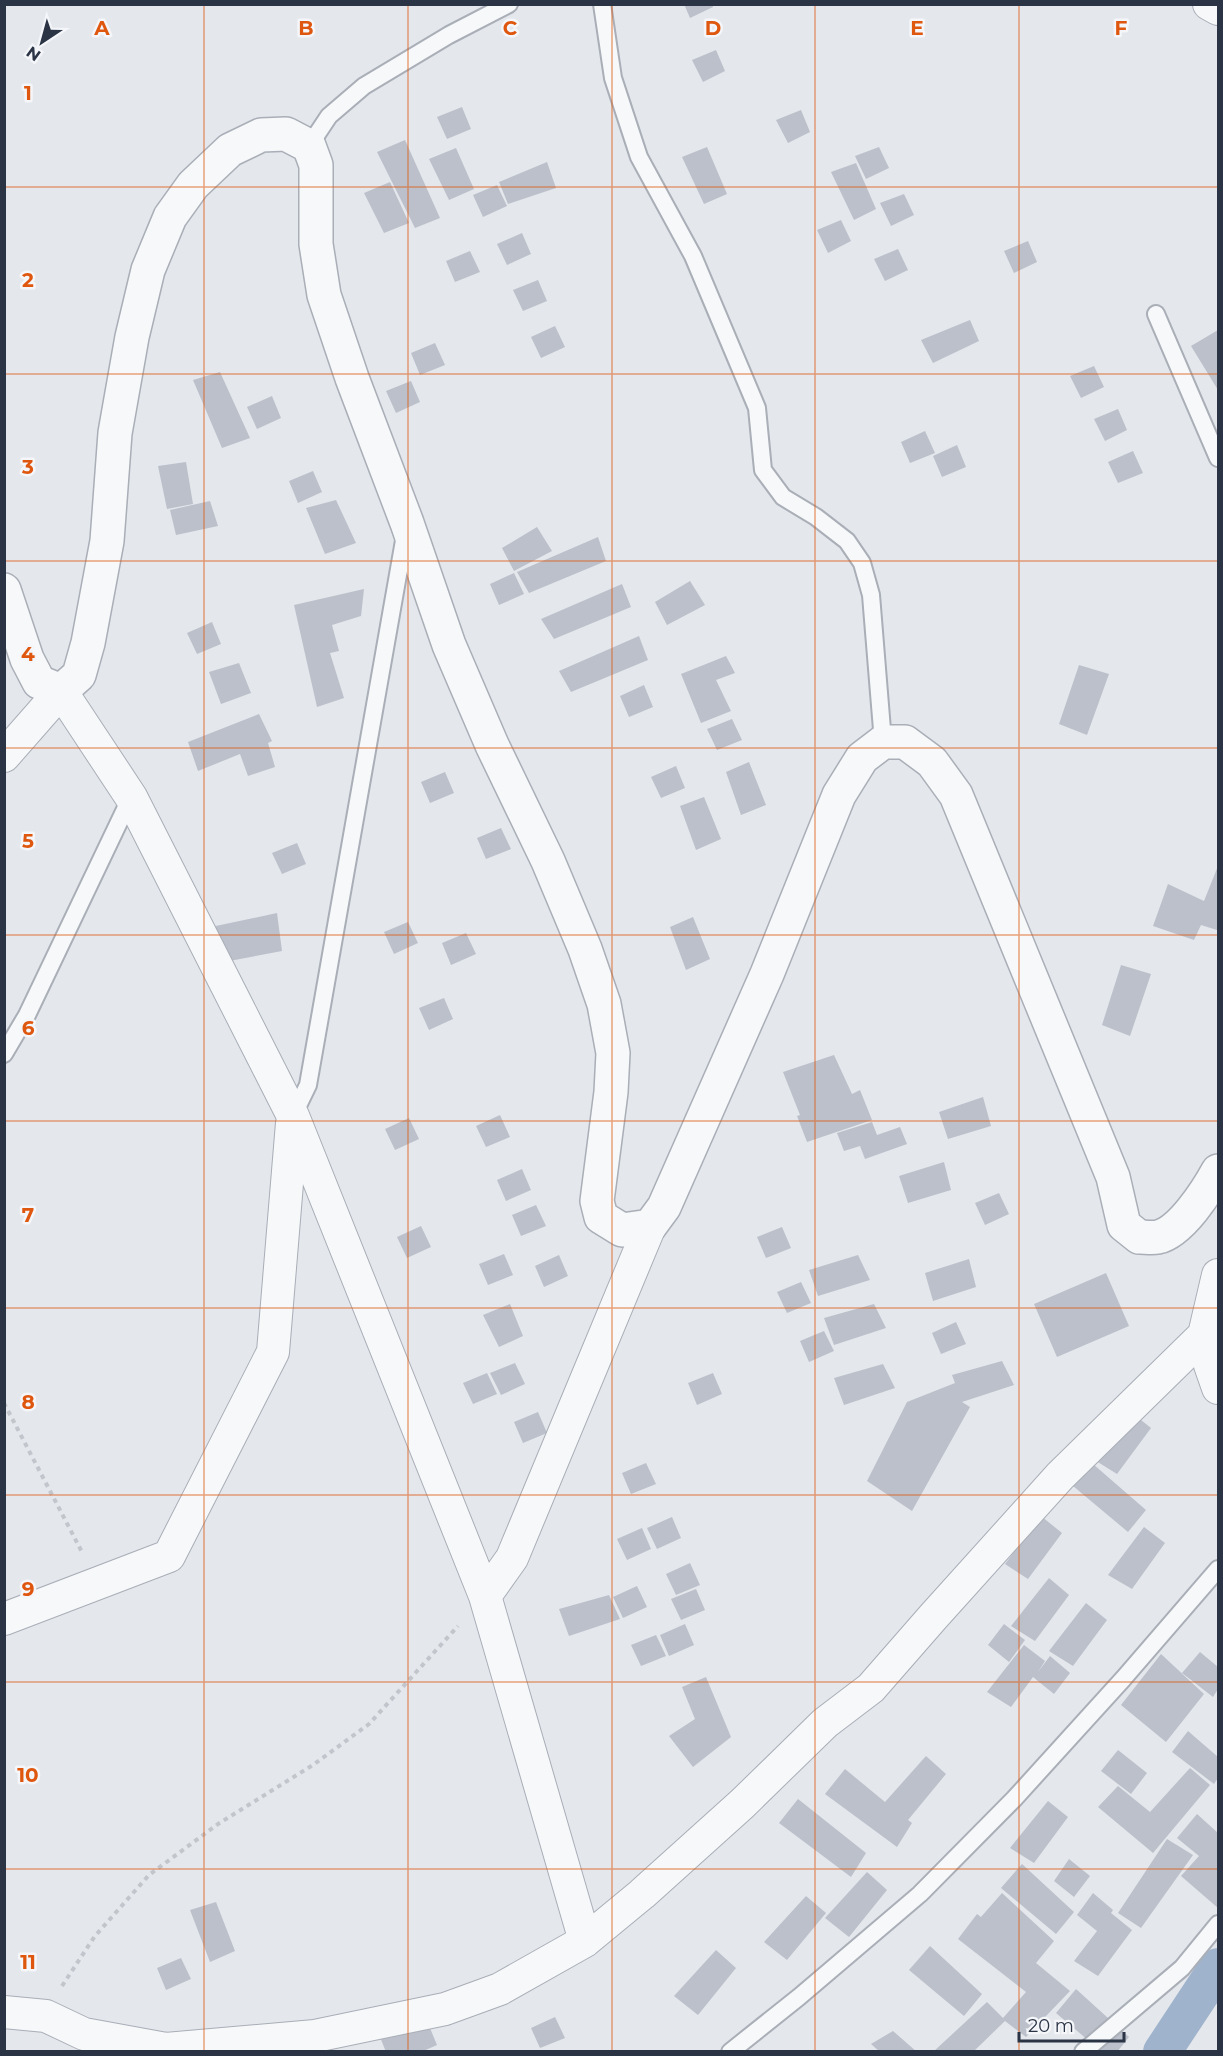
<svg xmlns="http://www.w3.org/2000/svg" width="1223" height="2056" viewBox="0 0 1223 2056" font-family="Montserrat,sans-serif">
<rect width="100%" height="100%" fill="#e4e7ec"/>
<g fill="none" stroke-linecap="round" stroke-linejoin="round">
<path stroke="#9fb4cc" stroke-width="38" d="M 1162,2052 L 1218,1967"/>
</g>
<path fill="#bbc0ca" d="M 684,4 L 712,4 L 713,7 L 690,18 Z
M 716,50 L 725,71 L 703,82 L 692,60 Z
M 462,107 L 471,129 L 447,139 L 437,117 Z
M 801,110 L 810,132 L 788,143 L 776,120 Z
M 405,140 L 440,218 L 415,228 L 377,152 Z
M 707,147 L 727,194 L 704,204 L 682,157 Z
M 879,147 L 889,168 L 866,179 L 855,156 Z
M 456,148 L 474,189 L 449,200 L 429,159 Z
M 547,162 L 556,188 L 508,204 L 499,182 Z
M 856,163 L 876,209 L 854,220 L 831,172 Z
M 390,182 L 409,223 L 384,233 L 364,193 Z
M 497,185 L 507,206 L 483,217 L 473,195 Z
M 904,194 L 914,215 L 891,226 L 880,203 Z
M 841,220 L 851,241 L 828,253 L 817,230 Z
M 522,233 L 531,254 L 507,265 L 497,244 Z
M 1028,241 L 1037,262 L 1014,273 L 1004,251 Z
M 898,249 L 908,270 L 885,281 L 874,259 Z
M 470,251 L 480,272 L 455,282 L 446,261 Z
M 538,280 L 547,301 L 523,311 L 513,290 Z
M 970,320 L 979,341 L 933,363 L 921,340 Z
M 555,326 L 565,347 L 541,358 L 531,337 Z
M 1218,330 L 1218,390 L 1191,346 Z
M 435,343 L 445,365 L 420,375 L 411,353 Z
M 1094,366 L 1104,387 L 1081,398 L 1070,376 Z
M 220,372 L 250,438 L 222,448 L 193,380 Z
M 411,381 L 420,402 L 396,413 L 386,391 Z
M 272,396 L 281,418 L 257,429 L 247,407 Z
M 1118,409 L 1127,430 L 1105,441 L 1094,419 Z
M 925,431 L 935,453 L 910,463 L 901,442 Z
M 957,445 L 966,467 L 942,477 L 933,456 Z
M 1133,451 L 1143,473 L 1118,483 L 1108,462 Z
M 186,462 L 193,504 L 167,509 L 158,466 Z
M 313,471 L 322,492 L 298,503 L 289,481 Z
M 336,500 L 356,543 L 325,554 L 306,508 Z
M 210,501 L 218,526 L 176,535 L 170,510 Z
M 537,527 L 552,551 L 514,571 L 502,548 Z
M 598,537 L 606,561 L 529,593 L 517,572 Z
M 514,573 L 524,594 L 499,605 L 490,584 Z
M 690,581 L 705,605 L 667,625 L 655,602 Z
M 622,584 L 631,607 L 554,639 L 541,619 Z
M 364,589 L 361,616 L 332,625 L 339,651 L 330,653 L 344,698 L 317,707 L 294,605 Z
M 212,622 L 221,644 L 197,654 L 187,633 Z
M 639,636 L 648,660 L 571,692 L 559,671 Z
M 726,656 L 735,673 L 716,680 L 731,711 L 701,723 L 681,674 Z
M 239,663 L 251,693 L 221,704 L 209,672 Z
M 1079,665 L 1109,674 L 1087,735 L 1059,724 Z
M 644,685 L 653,707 L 629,717 L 620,696 Z
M 259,714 L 272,741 L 268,743 L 275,767 L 248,776 L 240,754 L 198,771 L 188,742 Z
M 732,719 L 742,740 L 717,750 L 707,729 Z
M 749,762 L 766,805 L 741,815 L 726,772 Z
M 676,766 L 685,788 L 661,798 L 651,777 Z
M 445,772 L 454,793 L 430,803 L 421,782 Z
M 704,797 L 721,839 L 696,850 L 680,806 Z
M 501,828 L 511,849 L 486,859 L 477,838 Z
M 297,843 L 306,864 L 282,874 L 272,853 Z
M 1218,866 L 1217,930 L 1201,925 L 1194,940 L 1153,926 L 1168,884 L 1204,901 Z
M 277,913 L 282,951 L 224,962 L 211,927 Z
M 693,917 L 710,959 L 686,970 L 670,927 Z
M 408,922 L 418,943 L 394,954 L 384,932 Z
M 466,933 L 476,954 L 451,965 L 442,943 Z
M 1121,965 L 1151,974 L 1130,1036 L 1102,1025 Z
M 444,998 L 453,1019 L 429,1030 L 419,1008 Z
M 834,1055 L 852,1094 L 860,1090 L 872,1120 L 807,1142 L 797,1116 L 800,1115 L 783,1072 Z
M 983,1097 L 991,1126 L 948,1139 L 939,1112 Z
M 500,1115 L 510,1137 L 486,1147 L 476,1126 Z
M 409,1118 L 419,1139 L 395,1150 L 385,1129 Z
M 872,1122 L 877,1135 L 900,1127 L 907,1144 L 865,1159 L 860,1146 L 844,1151 L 837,1133 Z
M 944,1162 L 951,1190 L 908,1203 L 899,1176 Z
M 522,1169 L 531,1190 L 506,1201 L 497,1180 Z
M 999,1193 L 1009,1214 L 985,1225 L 975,1203 Z
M 536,1205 L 546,1226 L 521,1236 L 512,1215 Z
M 421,1226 L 431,1247 L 407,1258 L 397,1237 Z
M 782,1227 L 791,1248 L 766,1258 L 757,1237 Z
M 504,1254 L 513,1275 L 488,1285 L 479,1264 Z
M 559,1255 L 568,1276 L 544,1287 L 535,1266 Z
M 858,1255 L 870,1280 L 818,1296 L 809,1270 Z
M 969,1259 L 976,1287 L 933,1301 L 925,1273 Z
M 1106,1273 L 1129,1326 L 1057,1357 L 1034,1304 Z
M 801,1282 L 811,1303 L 787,1313 L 777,1292 Z
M 510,1304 L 523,1336 L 499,1347 L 483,1315 Z
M 874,1304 L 886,1328 L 834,1345 L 824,1318 Z
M 956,1322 L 966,1344 L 941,1354 L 932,1333 Z
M 824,1331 L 834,1351 L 809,1362 L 800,1341 Z
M 1002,1361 L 1014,1385 L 962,1402 L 970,1407 L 912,1511 L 867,1481 L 907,1402 L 955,1383 L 952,1375 Z
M 515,1363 L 525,1384 L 501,1395 L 490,1373 Z
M 883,1364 L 895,1388 L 844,1405 L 834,1378 Z
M 487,1373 L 497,1394 L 473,1404 L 463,1383 Z
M 713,1373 L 722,1394 L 697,1405 L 688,1383 Z
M 538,1412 L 547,1433 L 523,1443 L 514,1422 Z
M 1131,1412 L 1151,1428 L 1117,1474 L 1093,1459 Z
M 646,1463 L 656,1484 L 631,1494 L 622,1473 Z
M 1093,1464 L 1146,1510 L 1128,1532 L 1073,1486 Z
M 1041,1516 L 1062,1533 L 1028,1579 L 1005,1564 Z
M 672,1517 L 681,1538 L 657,1549 L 647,1528 Z
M 1144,1527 L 1165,1543 L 1132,1589 L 1108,1575 Z
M 642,1528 L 651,1549 L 627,1560 L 617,1539 Z
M 690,1563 L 700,1585 L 676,1595 L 666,1574 Z
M 1049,1578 L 1069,1595 L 1035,1641 L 1011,1626 Z
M 637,1586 L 647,1607 L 623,1618 L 613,1597 Z
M 696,1589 L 705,1610 L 681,1620 L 671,1599 Z
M 609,1595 L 620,1619 L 569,1636 L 559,1609 Z
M 1086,1603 L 1107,1620 L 1073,1666 L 1049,1651 Z
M 685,1624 L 694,1645 L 669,1656 L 660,1635 Z
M 1004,1624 L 1025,1640 L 1009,1662 L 988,1645 Z
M 656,1635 L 666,1656 L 641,1666 L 631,1645 Z
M 1024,1645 L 1045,1661 L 1038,1672 L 1050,1656 L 1070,1673 L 1054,1694 L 1033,1677 L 1011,1707 L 987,1692 Z
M 1200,1652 L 1218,1667 L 1218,1689 L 1213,1697 L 1182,1673 Z
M 1161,1654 L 1204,1694 L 1166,1742 L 1121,1705 Z
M 706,1677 L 731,1737 L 693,1767 L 669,1736 L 695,1719 L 682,1687 Z
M 1188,1731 L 1218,1757 L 1218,1778 L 1214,1784 L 1172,1752 Z
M 1118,1750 L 1147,1773 L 1131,1794 L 1101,1771 Z
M 926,1756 L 946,1774 L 908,1820 L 912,1823 L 897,1847 L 825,1794 L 845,1769 L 885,1802 Z
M 1190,1768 L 1210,1785 L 1153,1853 L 1098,1807 L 1118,1786 L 1150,1812 Z
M 798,1799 L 866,1853 L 851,1877 L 779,1823 Z
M 1048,1801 L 1068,1817 L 1034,1863 L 1010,1848 Z
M 1197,1814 L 1218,1833 L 1218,1908 L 1181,1876 L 1199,1856 L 1177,1838 Z
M 1167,1839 L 1193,1855 L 1141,1928 L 1118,1913 Z
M 1069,1859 L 1090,1876 L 1074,1897 L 1054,1881 Z
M 1022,1864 L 1074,1912 L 1056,1934 L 1001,1888 Z
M 867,1872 L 887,1890 L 849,1937 L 825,1918 Z
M 1002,1893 L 1054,1941 L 1036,1963 L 1070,1991 L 1026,2037 L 1005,2021 L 973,2052 L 933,2052 L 987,2002 L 1003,2018 L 1026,1992 L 958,1939 L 977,1914 L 981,1917 Z
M 1093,1893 L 1113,1910 L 1111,1913 L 1132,1930 L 1098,1976 L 1074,1961 L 1097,1931 L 1077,1915 Z
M 806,1896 L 826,1913 L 787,1960 L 764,1942 Z
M 216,1902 L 235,1951 L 210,1962 L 190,1910 Z
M 930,1946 L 982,1994 L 964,2016 L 909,1970 Z
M 716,1950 L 736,1968 L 698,2015 L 674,1996 Z
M 181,1958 L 191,1979 L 166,1990 L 157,1968 Z
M 1076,1989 L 1129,2037 L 1117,2052 L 1102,2052 L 1056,2013 Z
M 425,2016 L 437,2045 L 421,2052 L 386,2052 L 378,2032 Z
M 555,2017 L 565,2038 L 540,2048 L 531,2028 Z
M 893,2031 L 917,2052 L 880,2052 L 871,2044 Z"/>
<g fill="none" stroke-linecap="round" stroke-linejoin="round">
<g stroke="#a9aeb7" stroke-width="20">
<path id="service" d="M 602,4 L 613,78 L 639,157 L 693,256 L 757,408 L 763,470 L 783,497 L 816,517 L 847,541 L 862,563 L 871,595 L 883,742
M 309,146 L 329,116 L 364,86 L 449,35 L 509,4
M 1156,314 L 1218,458
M 4,1054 L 27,1015 L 131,797
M 293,1116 L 308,1085 L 405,535
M 730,2052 L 799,1997 L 920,1894 L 1014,1799 L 1123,1679 L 1218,1569
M 1083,2052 L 1182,1968 L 1218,1924"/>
</g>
<g stroke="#a9aeb7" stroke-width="34">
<path id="minor" d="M 1209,4 L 1218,9
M 4,756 L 61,691 L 131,797 L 293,1116 L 485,1596 L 585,1941
M 1204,1335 L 1210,1365 L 1218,1388
M 485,1596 L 512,1558 L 650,1226
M 4,1619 L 169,1556 L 273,1352 L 292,1123
M 4,2012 L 46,2016 L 84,2034 L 166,2049 L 315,2036 L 445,2009 L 500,1989 L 585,1941 L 642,1894 L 742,1804 L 825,1723 L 871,1688 L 933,1617 L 1060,1476 L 1204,1335 L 1218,1275"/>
</g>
<g stroke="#a9aeb7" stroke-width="36">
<path id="tertiary" d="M 4,590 L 27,659 L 39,682 L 61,691 L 79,675 L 88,643 L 107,541 L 115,433 L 132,337 L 148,270 L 170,217 L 193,185 L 230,150 L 261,135 L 286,134 L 309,146 L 316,165 L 316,244 L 324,295 L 352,378 L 407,523 L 449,645 L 492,745 L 548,861 L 585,949 L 604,1004 L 613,1053 L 611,1092 L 597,1201 L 601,1217 L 622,1230 L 650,1226 L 664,1207 L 767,974 L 839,795 L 862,758 L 883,742 L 905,742 L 932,762 L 956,795 L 1113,1177 L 1124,1225 L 1139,1237 C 1145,1237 1152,1238 1158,1237 C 1181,1232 1207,1191 1218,1171"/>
</g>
<path stroke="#c2c5cb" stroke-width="4" stroke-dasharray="4.5 4.5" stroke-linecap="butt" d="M 4,1403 L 83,1554
M 62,1986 L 95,1936 L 149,1875 L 218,1824 L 313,1765 L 369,1724 L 458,1626"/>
<use href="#service" stroke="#f7f8fa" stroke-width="16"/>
<use href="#minor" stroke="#f7f8fa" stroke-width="32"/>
<use href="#tertiary" stroke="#f7f8fa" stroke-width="33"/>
</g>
<path fill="none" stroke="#df570f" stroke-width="1.5" stroke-opacity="0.55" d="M 204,4 L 204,2052M 408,4 L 408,2052M 612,4 L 612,2052M 815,4 L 815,2052M 1019,4 L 1019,2052M 4,187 L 1218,187M 4,374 L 1218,374M 4,561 L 1218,561M 4,748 L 1218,748M 4,935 L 1218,935M 4,1121 L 1218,1121M 4,1308 L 1218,1308M 4,1495 L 1218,1495M 4,1682 L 1218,1682M 4,1869 L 1218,1869"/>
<g font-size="20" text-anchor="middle" font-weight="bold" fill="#df570f" stroke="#f4f6f9" stroke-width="5" stroke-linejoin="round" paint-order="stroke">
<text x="102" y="35">A</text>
<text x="306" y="35">B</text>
<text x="510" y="35">C</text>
<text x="713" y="35">D</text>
<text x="917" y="35">E</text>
<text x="1121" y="35">F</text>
<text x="28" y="100">1</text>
<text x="28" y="287">2</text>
<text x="28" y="474">3</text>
<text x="28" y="661">4</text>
<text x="28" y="848">5</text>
<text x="28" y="1035">6</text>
<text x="28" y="1222">7</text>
<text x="28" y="1409">8</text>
<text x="28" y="1596">9</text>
<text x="28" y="1782">10</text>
<text x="28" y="1969">11</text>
</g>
<rect width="1223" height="2056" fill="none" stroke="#2b3445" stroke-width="12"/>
<g transform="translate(42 42) rotate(216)" stroke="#f4f6f9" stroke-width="4.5" paint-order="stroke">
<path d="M0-4.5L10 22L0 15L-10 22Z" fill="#2b3445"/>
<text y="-9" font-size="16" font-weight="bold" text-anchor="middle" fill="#2b3445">N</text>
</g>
<path d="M1019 2032v9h105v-9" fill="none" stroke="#2b3445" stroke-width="3"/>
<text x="1028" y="2032" font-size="18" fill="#2b3445" stroke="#f4f6f9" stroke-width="4.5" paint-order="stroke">20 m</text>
</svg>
